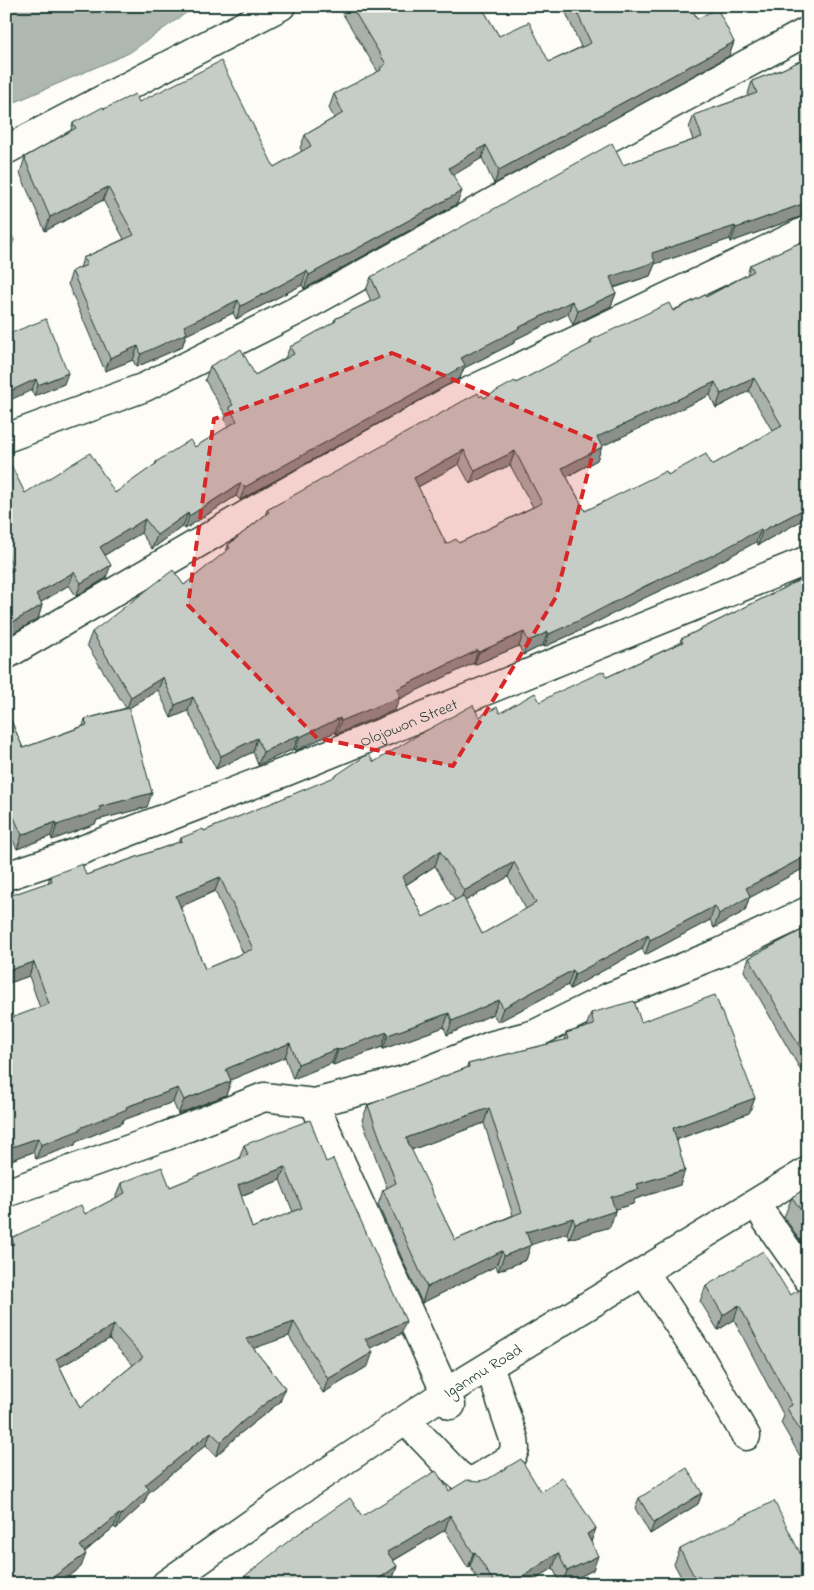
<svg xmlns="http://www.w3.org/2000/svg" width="814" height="1590" viewBox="0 0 814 1590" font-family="'Indie Flower',sans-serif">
<rect width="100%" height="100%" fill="#fdfcf7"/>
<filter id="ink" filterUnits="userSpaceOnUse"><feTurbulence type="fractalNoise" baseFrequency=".02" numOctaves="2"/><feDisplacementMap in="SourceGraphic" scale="10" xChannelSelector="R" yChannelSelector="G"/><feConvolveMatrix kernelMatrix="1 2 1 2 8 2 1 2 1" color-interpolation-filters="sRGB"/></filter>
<g filter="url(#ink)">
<path fill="#aeb8b1" stroke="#75877f" d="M 6,6 L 196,6 L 129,53 L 6,106 Z"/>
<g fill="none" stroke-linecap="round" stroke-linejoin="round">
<g stroke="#1f3d34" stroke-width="31">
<g id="minor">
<path d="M 6,150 L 281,6"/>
<path d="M 6,438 L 145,387 L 302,308 L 594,146 L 808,31"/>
<path d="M 6,655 L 277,497 L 451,400 L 808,230"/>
<path id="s1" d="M 6,876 L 61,858 L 285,772 L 808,560"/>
<path d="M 314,1103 L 451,1405"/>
<path d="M 6,1193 L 166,1136 L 264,1097 L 314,1103 L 404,1080 L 493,1045 L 535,1034 L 609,997 L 719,953 L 808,911"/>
<path d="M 765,1218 L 808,1279"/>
<path d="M 652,1284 L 698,1354 L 746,1436"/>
<path d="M 415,1430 L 456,1473 L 465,1480 L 475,1480 L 510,1459 L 515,1449 L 514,1439 L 494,1380"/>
</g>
</g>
<g stroke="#1f3d34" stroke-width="31">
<g id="major">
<path id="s2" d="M 166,1584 L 281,1503 L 445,1393 L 808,1171"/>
</g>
</g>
<use href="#minor" stroke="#fdfcf7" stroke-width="28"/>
<use href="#major" stroke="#fdfcf7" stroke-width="28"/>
</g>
<path fill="#aab0ab" stroke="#1f3d34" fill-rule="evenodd" d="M 338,6 L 481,6 L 499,36 L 549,62 L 581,47 L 563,6 L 691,6 L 697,19 L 734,42 L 729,56 L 494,184 L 482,158 L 453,175 L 457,204 L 304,289 L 302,285 L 236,319 L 233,313 L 186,335 L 182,347 L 136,367 L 133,360 L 105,371 L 68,284 L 72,271 L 80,268 L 83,258 L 124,239 L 103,200 L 45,231 L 20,173 L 25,157 L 71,130 L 73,123 L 104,109 L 139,102 L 274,167 L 302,151 L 300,148 L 305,135 L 334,118 L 329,108 L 334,94 L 378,72 Z
M 808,57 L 808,214 L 731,242 L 730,239 L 655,264 L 650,276 L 614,288 L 616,293 L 611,306 L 573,325 L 568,314 L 514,340 L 514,343 L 464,368 L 460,378 L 240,500 L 236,496 L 185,529 L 183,526 L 152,549 L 141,533 L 105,555 L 106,578 L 76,596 L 69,585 L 41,602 L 42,605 L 38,619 L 6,637 L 6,460 L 25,493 L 115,493 L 155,465 L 156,462 L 195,447 L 228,427 L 225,420 L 226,416 L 205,380 L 210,366 L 255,375 L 285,358 L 290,347 L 333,323 L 335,319 L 371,301 L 366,290 L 371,277 L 623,165 L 693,140 L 689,128 L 694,115 L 748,96 L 748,94 L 752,81 L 783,69 Z
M 808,239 L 808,517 L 758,545 L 756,542 L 708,568 L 642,599 L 577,632 L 544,647 L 543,645 L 523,655 L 519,646 L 474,665 L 474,663 L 399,699 L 395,710 L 336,734 L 335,732 L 295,751 L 294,749 L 258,765 L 253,752 L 216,769 L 188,711 L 171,718 L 158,690 L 129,708 L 147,807 L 97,820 L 95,824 L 52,840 L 51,836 L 17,849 L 6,826 L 6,709 L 23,748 L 83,726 L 85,719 L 126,708 L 87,645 L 92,632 L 184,585 L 226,552 L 228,545 L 265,515 L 267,510 L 480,397 L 484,398 L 516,383 L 589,345 L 591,340 L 673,311 L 706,297 L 747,275 L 750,265 ZM 749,391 L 773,432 L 712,465 L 668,475 L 585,511 L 567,477 L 597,460 L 602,446 L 710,395 L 716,408 ZM 459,464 L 470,484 L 510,465 L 533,507 L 459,543 L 446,544 L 418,487 Z
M 6,335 L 64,384 L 34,396 Z
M 808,576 L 808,866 L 749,898 L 745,911 L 714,928 L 710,920 L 645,955 L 642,949 L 570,989 L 568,985 L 498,1022 L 493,1014 L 447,1035 L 444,1027 L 383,1049 L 382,1047 L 333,1065 L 332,1063 L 293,1079 L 285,1057 L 230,1080 L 231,1081 L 226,1095 L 178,1114 L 173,1102 L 123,1120 L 122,1123 L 76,1142 L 75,1145 L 36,1159 L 33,1152 L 6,1162 L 6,1020 L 40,1008 L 29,976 L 6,984 L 6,897 L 48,883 L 50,876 L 86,875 L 179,842 L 181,838 L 204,831 L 374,762 L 479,717 L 500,713 L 540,702 L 607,677 L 680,643 L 681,639 ZM 435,866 L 455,900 L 423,917 L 406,885 ZM 508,877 L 526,909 L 482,934 L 465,901 ZM 215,891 L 243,953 L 205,969 L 180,907 Z
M 808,927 L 808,1083 L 744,971 L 749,958 Z
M 591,1013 L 641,1022 L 755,1098 L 749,1113 L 676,1140 L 685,1170 L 680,1185 L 635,1199 L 633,1204 L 615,1209 L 615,1211 L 610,1227 L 569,1239 L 567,1233 L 531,1244 L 526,1260 L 498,1271 L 496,1266 L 422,1303 L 378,1205 L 383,1190 L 387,1188 L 362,1120 L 368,1105 L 466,1068 L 468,1064 L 564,1040 L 566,1033 L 586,1027 ZM 484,1123 L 513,1215 L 455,1240 L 411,1150 Z
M 244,1145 L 326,1162 L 401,1334 L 371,1348 L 368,1366 L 323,1393 L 289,1336 L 253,1348 L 285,1388 L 280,1402 L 237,1436 L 216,1456 L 206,1445 L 148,1493 L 144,1503 L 116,1529 L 114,1527 L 85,1552 L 81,1567 L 8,1247 L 11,1238 L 85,1214 L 116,1198 L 116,1196 L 121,1183 L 170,1187 L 239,1159 ZM 280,1180 L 293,1212 L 252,1228 L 241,1196 ZM 109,1339 L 133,1365 L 80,1408 L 60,1367 Z
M 808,1187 L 808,1252 L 784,1217 L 792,1197 Z
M 706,1286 L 790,1295 L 808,1294 L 808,1470 L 781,1423 L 784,1416 L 734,1320 L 718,1330 L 700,1301 Z
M 449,1491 L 541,1492 L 596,1528 L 591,1542 L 593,1570 L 565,1584 L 560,1584 L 553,1568 L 529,1584 L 480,1584 L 470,1566 L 468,1568 L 445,1530 L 393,1561 L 397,1566 L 392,1581 L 387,1584 L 235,1584 L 362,1516 Z
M 702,1493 L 698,1504 L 650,1534 L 635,1508 L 639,1498 Z
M 680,1549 L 808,1584 L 685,1584 L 674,1564 Z"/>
<path fill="#8b908b" stroke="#1f3d34" d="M 734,42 L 729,56 L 494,184 L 499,170 Z
M 486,145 L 482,158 L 444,181 L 449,168 Z
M 108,187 L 103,200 L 45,231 L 50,217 Z
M 462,191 L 457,204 L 304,289 L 309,275 Z
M 808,202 L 808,214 L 731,242 L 736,228 Z
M 735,226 L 730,239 L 655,264 L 650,276 L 605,290 L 610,277 L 652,253 Z
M 14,240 L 10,251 L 6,253 L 6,245 Z
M 307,271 L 302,285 L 236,319 L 241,306 Z
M 616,293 L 611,306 L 573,325 L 578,311 Z
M 238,300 L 233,313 L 186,335 L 182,347 L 136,367 L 141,354 L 184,326 Z
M 572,301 L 568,314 L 514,340 L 514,343 L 464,368 L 460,378 L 240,500 L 245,487 L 461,358 L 518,328 Z
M 138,346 L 133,360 L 105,371 L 110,358 Z
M 68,373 L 64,384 L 34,396 L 38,385 Z
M 754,378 L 749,391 L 716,408 L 721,394 Z
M 36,379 L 32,390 L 6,402 L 6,393 Z
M 715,382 L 710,395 L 592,451 L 597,437 Z
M 602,447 L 597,460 L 557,482 L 562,468 Z
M 464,450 L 459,464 L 409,492 L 414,478 Z
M 515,451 L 510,465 L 470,484 L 475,471 Z
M 241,483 L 236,496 L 185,529 L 189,516 Z
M 808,507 L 808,517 L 758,545 L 762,531 Z
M 188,513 L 183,526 L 152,549 L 157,535 Z
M 145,519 L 141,533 L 95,561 L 100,547 Z
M 761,529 L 756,542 L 708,568 L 642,599 L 577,632 L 544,647 L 549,634 Z
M 111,565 L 106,578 L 76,596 L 81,583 Z
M 74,572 L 69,585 L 32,608 L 36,594 Z
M 42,605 L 38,619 L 6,637 L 6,626 Z
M 524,632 L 519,646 L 474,665 L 479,652 Z
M 548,632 L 543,645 L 523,655 L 528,641 Z
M 478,650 L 474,663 L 399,699 L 395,710 L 336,734 L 341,721 L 397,689 Z
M 163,677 L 158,690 L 126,710 L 131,697 Z
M 193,697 L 188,711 L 171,718 L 175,705 Z
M 340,718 L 335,732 L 295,751 L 300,737 Z
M 299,735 L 294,749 L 258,765 L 263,752 Z
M 257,738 L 253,752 L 216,769 L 221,756 Z
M 152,793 L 147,807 L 97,820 L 95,824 L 52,840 L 57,825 L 99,807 Z
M 11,811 L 6,824 L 6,813 Z
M 56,822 L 51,836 L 17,849 L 22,835 Z
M 440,851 L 435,866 L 396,891 L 402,877 Z
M 808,855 L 808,866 L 749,898 L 745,911 L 714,928 L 719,914 L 746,888 Z
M 514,862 L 508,877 L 458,905 L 464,891 Z
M 220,877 L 215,891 L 171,911 L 176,896 Z
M 715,906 L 710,920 L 645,955 L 650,940 Z
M 648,935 L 642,949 L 570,989 L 575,974 Z
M 34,962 L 29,976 L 6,984 L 6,971 Z
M 573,970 L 568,985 L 498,1022 L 503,1008 Z
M 499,1000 L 493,1014 L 447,1035 L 452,1021 Z
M 449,1013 L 444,1027 L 383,1049 L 388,1035 Z
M 387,1032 L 382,1047 L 333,1065 L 338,1050 Z
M 290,1043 L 285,1057 L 221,1084 L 226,1069 Z
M 337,1049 L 332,1063 L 293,1079 L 298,1064 Z
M 231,1081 L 226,1095 L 178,1114 L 184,1100 Z
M 178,1088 L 173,1102 L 123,1120 L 122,1123 L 76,1142 L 75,1145 L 36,1159 L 41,1145 L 80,1128 L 126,1107 Z
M 755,1098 L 749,1113 L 667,1143 L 673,1128 Z
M 489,1108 L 484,1123 L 400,1154 L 406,1138 Z
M 38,1138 L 33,1152 L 6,1162 L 6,1149 Z
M 285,1167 L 280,1180 L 233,1199 L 238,1185 Z
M 685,1170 L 680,1185 L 635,1199 L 633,1204 L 605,1212 L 611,1197 L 637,1184 Z
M 615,1211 L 610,1227 L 569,1239 L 575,1224 Z
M 573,1218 L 567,1233 L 521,1248 L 526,1232 Z
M 531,1245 L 526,1260 L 498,1271 L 504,1256 Z
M 502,1251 L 496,1266 L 422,1303 L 427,1287 Z
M 739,1305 L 734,1320 L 718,1330 L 723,1315 Z
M 406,1321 L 401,1334 L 360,1353 L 365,1339 Z
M 294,1322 L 289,1336 L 241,1353 L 246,1339 Z
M 114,1325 L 109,1339 L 51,1372 L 56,1359 Z
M 373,1352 L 368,1366 L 323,1393 L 328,1379 Z
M 285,1388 L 280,1402 L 237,1436 L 216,1456 L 221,1442 L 242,1422 Z
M 211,1432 L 206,1445 L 148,1493 L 144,1503 L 116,1529 L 121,1515 L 145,1485 Z
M 702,1493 L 698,1504 L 650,1534 L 654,1523 Z
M 119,1514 L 114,1527 L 76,1559 L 80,1546 Z
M 450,1515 L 445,1530 L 382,1567 L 387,1552 Z
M 596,1528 L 591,1542 L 587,1534 Z
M 475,1552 L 470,1566 L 468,1568 L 473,1553 Z
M 558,1553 L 553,1568 L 529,1584 L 512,1584 Z
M 86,1554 L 81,1567 L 58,1584 L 43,1584 Z
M 598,1556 L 593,1570 L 565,1584 L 562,1584 L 567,1571 Z
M 397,1566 L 392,1581 L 387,1584 L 371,1584 Z"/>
<path fill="#c6cdc7" stroke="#1f3d34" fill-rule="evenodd" d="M 351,6 L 481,6 L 499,36 L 529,22 L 549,62 L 591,43 L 574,6 L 691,6 L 697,19 L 717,8 L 734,42 L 499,170 L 486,145 L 449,168 L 462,191 L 309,275 L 307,271 L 241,306 L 238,300 L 184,326 L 187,333 L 141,354 L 138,346 L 110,358 L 72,271 L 87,265 L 83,258 L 134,235 L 108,187 L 50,217 L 25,159 L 26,159 L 25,157 L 76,128 L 73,123 L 103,107 L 104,109 L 135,94 L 139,102 L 221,61 L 274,167 L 311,146 L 305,135 L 343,113 L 334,94 L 381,70 L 380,68 L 386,64 Z
M 808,57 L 808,202 L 736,228 L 735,226 L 652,253 L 655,262 L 610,277 L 616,293 L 578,311 L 572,301 L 518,328 L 518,329 L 461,358 L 465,365 L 245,487 L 241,483 L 189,516 L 188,513 L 157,535 L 145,519 L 100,547 L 111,565 L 81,583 L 74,572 L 36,594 L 42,605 L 6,626 L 6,573 L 14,570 L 6,551 L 6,460 L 8,459 L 25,493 L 90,453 L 115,493 L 157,463 L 156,462 L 190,440 L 195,447 L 237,421 L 229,407 L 233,405 L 210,366 L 241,349 L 255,375 L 294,354 L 290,347 L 336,321 L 335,319 L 380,297 L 371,277 L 611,144 L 612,143 L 623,165 L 702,137 L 694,115 L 757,93 L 752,81 L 783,69 Z
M 6,221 L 14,240 L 6,245 Z
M 808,239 L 808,507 L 762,531 L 761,529 L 713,555 L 647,585 L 582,619 L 549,634 L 548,632 L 528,641 L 524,632 L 479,652 L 478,650 L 397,689 L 400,697 L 341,721 L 340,718 L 300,737 L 299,735 L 263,752 L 257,738 L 221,756 L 193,697 L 175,705 L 163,677 L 131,697 L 92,632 L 173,570 L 184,585 L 230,548 L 228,545 L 269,512 L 267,510 L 463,401 L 478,393 L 480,397 L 482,395 L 484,398 L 515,381 L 516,383 L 592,343 L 591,340 L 669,303 L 673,311 L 705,295 L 706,297 L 754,271 L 750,265 ZM 754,378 L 782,426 L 712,465 L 706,454 L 668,475 L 666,471 L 585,511 L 562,468 L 602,447 L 597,437 L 715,382 L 721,394 ZM 464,450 L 475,471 L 515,451 L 542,503 L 459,543 L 456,539 L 446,544 L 414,478 Z
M 46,319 L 68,373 L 38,385 L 36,379 L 6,393 L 6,335 Z
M 808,576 L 808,855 L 746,888 L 750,896 L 719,914 L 715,906 L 650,940 L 648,935 L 575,974 L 573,970 L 503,1008 L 499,1000 L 452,1021 L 449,1013 L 388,1035 L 387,1032 L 338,1050 L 337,1049 L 298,1064 L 290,1043 L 226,1069 L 231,1081 L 184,1100 L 178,1088 L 126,1107 L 127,1109 L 80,1128 L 80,1130 L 41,1145 L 38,1138 L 6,1149 L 6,1054 L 8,1054 L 6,1050 L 6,1020 L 49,1004 L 34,962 L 6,971 L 6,897 L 52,881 L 50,876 L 82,864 L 86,875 L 182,841 L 181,838 L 203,829 L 204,831 L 332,778 L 368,754 L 374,762 L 418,735 L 473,705 L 479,717 L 497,707 L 500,713 L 535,693 L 540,702 L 556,693 L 604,671 L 607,677 L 683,642 L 681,639 ZM 440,851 L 464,891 L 514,862 L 536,903 L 482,934 L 463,896 L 423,917 L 402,877 ZM 220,877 L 253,949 L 205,969 L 176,896 Z
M 129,708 L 152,793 L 99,807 L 101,810 L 57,825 L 56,822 L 22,835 L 11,811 L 6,813 L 6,709 L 23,748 L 87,725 L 85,719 Z
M 808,927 L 808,1061 L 749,958 Z
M 715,995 L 755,1098 L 673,1128 L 685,1170 L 637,1184 L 639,1189 L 611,1197 L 615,1211 L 575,1224 L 573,1218 L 526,1232 L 531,1245 L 504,1256 L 502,1251 L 427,1287 L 383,1190 L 396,1183 L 368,1105 L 469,1067 L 468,1064 L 568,1039 L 566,1033 L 594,1025 L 591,1013 L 634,1001 L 641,1022 ZM 489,1108 L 522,1212 L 455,1240 L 406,1138 Z
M 310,1120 L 326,1162 L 333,1159 L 406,1321 L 365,1339 L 373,1352 L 328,1379 L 294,1322 L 246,1339 L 285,1388 L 242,1422 L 221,1442 L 211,1432 L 145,1485 L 149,1489 L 121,1515 L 119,1514 L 80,1546 L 86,1554 L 43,1584 L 6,1584 L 6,1248 L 14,1244 L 11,1238 L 81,1205 L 85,1214 L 125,1193 L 121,1183 L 162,1167 L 170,1187 L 248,1155 L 244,1145 ZM 285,1167 L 302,1208 L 252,1228 L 238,1185 ZM 114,1325 L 143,1357 L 80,1408 L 56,1359 Z
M 808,1187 L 808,1221 L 792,1197 Z
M 763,1251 L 790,1295 L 804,1288 L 808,1294 L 808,1445 L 787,1408 L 792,1405 L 739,1305 L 723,1315 L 706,1286 Z
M 521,1459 L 541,1492 L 562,1477 L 596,1528 L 587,1534 L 598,1556 L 567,1571 L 558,1553 L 512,1584 L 495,1584 L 475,1552 L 473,1553 L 450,1515 L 387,1552 L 397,1566 L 371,1584 L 235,1584 L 291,1539 L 350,1498 L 362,1516 L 436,1471 L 449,1491 L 467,1480 L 480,1481 L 488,1479 Z
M 687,1468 L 702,1493 L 654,1523 L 639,1498 Z
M 774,1501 L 808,1569 L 808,1584 L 698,1584 L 680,1549 Z"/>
</g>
<path fill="#d62828" fill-opacity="0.2" stroke="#d62828" stroke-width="4" stroke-dasharray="10 6" stroke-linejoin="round" d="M 392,353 L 596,441 L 556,597 L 453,766 L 317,738 L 188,605 L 214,419 Z"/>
<g text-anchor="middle" stroke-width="4.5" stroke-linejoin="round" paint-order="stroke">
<g font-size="16" fill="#1f3d34" stroke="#fdfcf7">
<text dy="6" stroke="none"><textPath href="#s1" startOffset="431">Olojowon Street</textPath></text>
<text dy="6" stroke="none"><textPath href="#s2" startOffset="382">Iganmu Road</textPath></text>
</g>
</g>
<rect width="814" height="1590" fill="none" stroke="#fdfcf7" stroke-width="25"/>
<rect x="12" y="12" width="789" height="1565" fill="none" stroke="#1f3d34" stroke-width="2" filter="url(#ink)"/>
</svg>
